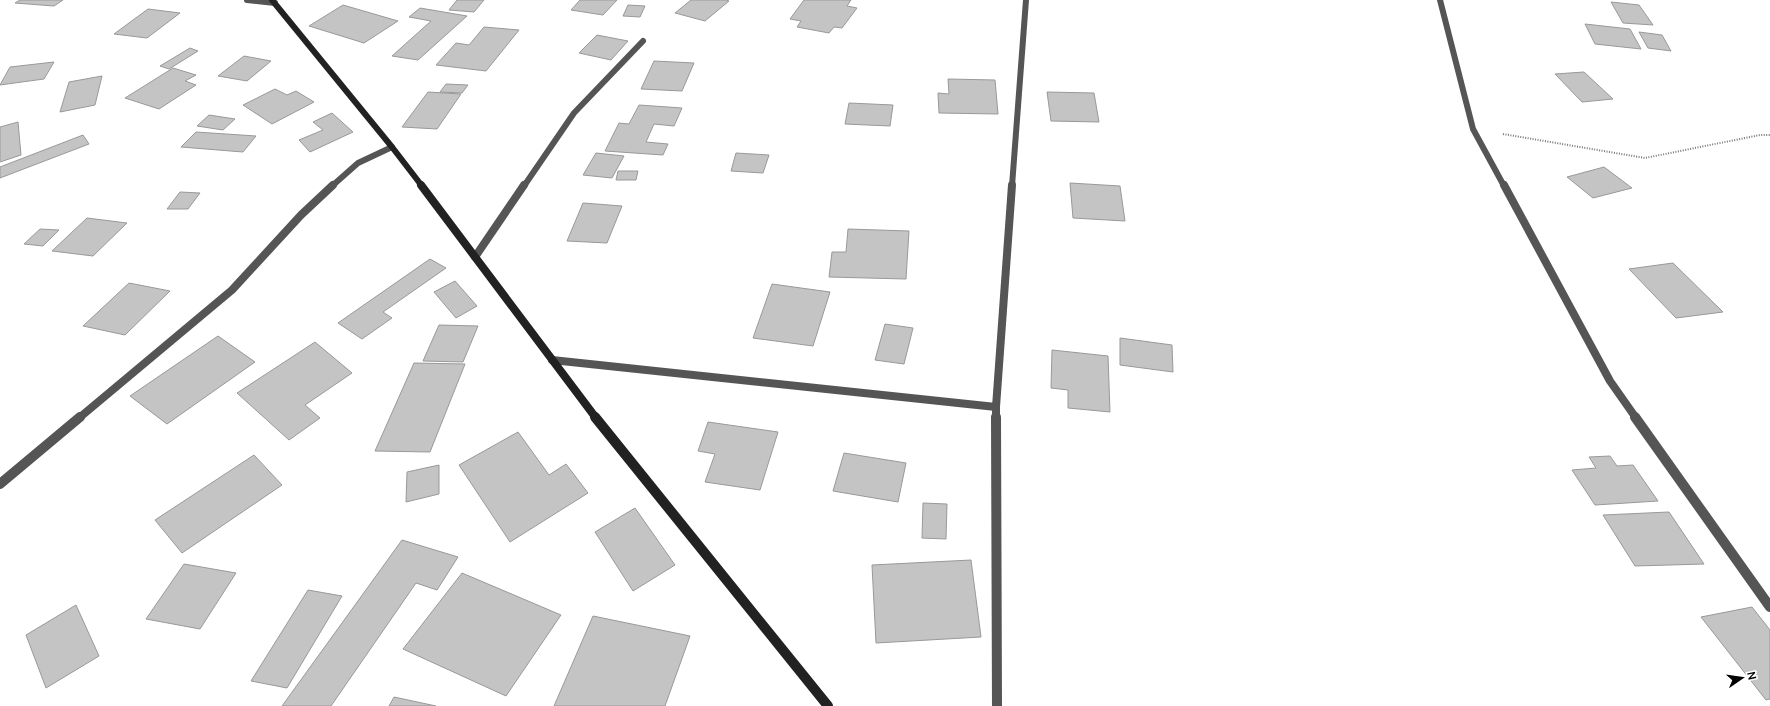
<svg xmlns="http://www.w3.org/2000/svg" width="1770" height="706" viewBox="0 0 1770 706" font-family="Manrope,sans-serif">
<rect width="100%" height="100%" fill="#fff"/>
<path fill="#c4c4c4" stroke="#999" d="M 20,0 L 63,0 L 54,6 L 15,3 Z
M 457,0 L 484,0 L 474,12 L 449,10 Z
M 580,0 L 617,0 L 603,15 L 571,10 Z
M 691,0 L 726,0 L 729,1 L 705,21 L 675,13 Z
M 804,0 L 851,0 L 847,6 L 857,8 L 842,28 L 834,27 L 829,33 L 797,27 L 801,21 L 790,19 Z
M 1611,2 L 1639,5 L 1653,25 L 1623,23 Z
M 343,5 L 398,21 L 364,43 L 309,26 Z
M 628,5 L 645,6 L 640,17 L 623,16 Z
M 420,8 L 467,16 L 418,60 L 392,56 L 431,21 L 409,17 Z
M 148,9 L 180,13 L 147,38 L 114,34 Z
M 1585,24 L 1630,29 L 1641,49 L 1595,44 Z
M 484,27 L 519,30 L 486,71 L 436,65 L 456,43 L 469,45 Z
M 1639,32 L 1662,35 L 1671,51 L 1648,48 Z
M 597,35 L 628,41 L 611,60 L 579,53 Z
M 190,48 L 198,51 L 169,69 L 160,66 Z
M 244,56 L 271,61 L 247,81 L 218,76 Z
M 654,61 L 694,63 L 682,91 L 641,89 Z
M 54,62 L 44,79 L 0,85 L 10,67 Z
M 173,68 L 196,75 L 185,81 L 196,85 L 159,109 L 125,98 Z
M 1584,72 L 1613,99 L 1582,102 L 1555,74 Z
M 102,76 L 95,105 L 60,112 L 69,82 Z
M 948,79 L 995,80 L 998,114 L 939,113 L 938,93 L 949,94 Z
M 446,84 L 468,85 L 462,93 L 440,92 Z
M 275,89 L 287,95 L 296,91 L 314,102 L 272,124 L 243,105 Z
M 428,92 L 461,94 L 437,129 L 402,127 Z
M 1047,92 L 1094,93 L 1099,122 L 1051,121 Z
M 849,103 L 893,105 L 890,126 L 845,124 Z
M 639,105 L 682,108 L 674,126 L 654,124 L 646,142 L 668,144 L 663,155 L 605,151 L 619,123 L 629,124 Z
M 332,113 L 353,132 L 310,152 L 299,140 L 323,130 L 313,122 Z
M 209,115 L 235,119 L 223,130 L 197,126 Z
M 18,122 L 21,155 L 0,162 L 0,127 Z
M 196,132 L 256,136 L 243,152 L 181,147 Z
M 83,135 L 89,144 L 0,178 L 0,167 Z
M 596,153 L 624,156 L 612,178 L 583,175 Z
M 736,153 L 769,155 L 763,173 L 731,171 Z
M 1604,167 L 1632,188 L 1593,198 L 1567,177 Z
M 618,171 L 638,171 L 636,180 L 616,180 Z
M 1070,183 L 1120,186 L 1125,221 L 1073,218 Z
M 180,192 L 200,193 L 188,209 L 167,209 Z
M 583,203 L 622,206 L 607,243 L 567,241 Z
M 87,218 L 127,223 L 93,256 L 52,251 Z
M 40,229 L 59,230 L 43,246 L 24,244 Z
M 848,229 L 909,231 L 906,279 L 829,277 L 832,252 L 846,252 Z
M 430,259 L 446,268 L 383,312 L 392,318 L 362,339 L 338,323 Z
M 1673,263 L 1723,312 L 1676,318 L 1629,269 Z
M 455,281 L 477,306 L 456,318 L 434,292 Z
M 129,283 L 170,291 L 125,335 L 83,326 Z
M 772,284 L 830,292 L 813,346 L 753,338 Z
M 885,324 L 913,328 L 904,364 L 875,360 Z
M 439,325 L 478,326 L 463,362 L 423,361 Z
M 218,336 L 255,362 L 167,424 L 130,396 Z
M 1120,338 L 1172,345 L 1173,372 L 1120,365 Z
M 315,342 L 352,373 L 305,405 L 320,418 L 289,440 L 237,393 Z
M 1052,350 L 1108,356 L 1110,412 L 1068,408 L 1068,390 L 1051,388 Z
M 414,363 L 465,364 L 430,452 L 375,451 Z
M 708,422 L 778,432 L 760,490 L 705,482 L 715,454 L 698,451 Z
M 518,432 L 549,475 L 566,464 L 588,493 L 510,542 L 459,465 Z
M 844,453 L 906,463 L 898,502 L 833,491 Z
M 254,455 L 282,485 L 182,553 L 155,520 Z
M 1610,456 L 1617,466 L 1633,465 L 1658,501 L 1595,505 L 1572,470 L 1596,468 L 1589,457 Z
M 439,465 L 439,494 L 406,502 L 407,472 Z
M 923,503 L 947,504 L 946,539 L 922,538 Z
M 635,508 L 675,565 L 633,591 L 595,532 Z
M 1669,512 L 1704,564 L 1635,566 L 1603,515 Z
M 402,540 L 458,557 L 437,590 L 416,583 L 331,706 L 282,706 Z
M 971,560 L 981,637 L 876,643 L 872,565 Z
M 184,564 L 236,573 L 200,629 L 146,619 Z
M 462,573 L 561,615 L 506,696 L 403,649 Z
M 308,590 L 342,596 L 287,688 L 251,681 Z
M 76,605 L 99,656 L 46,688 L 26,635 Z
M 1752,607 L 1770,630 L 1770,699 L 1766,700 L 1701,617 Z
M 593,616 L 690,636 L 665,706 L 554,706 Z
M 394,697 L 436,706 L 389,706 Z"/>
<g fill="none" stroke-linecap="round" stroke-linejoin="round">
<path stroke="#777" stroke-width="2" stroke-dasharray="1 1.5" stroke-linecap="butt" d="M 1503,134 L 1645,158 L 1760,135 L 1770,135"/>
<path stroke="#555" stroke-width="6" d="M 247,0 L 275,3
M 1440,0 L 1473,129 L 1504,186
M 332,186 L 358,163 L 392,147
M 524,186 L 574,113 L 643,41
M 1012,186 L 1026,0"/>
<path stroke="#555" stroke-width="8" d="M 1504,185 L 1610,381 L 1636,418
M 475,257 L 524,185
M 552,360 L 996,407 L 1012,185
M 996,407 L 996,418
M 79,418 L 232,290 L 301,215 L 333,185"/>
<path stroke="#555" stroke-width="10" d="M 996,417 L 997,706
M 1635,417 L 1770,607
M 0,484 L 80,417"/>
<path stroke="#222" stroke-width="6" d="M 272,0 L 392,147 L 422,186"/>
<path stroke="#222" stroke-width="8" d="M 421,185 L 596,418"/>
<path stroke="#222" stroke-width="10" d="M 595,417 L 828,706"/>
</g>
<g transform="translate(1742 678) rotate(77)" stroke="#ffffff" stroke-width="3" paint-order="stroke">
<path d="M0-3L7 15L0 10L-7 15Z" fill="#000000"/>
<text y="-6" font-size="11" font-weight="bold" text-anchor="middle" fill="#000000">N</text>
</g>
</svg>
